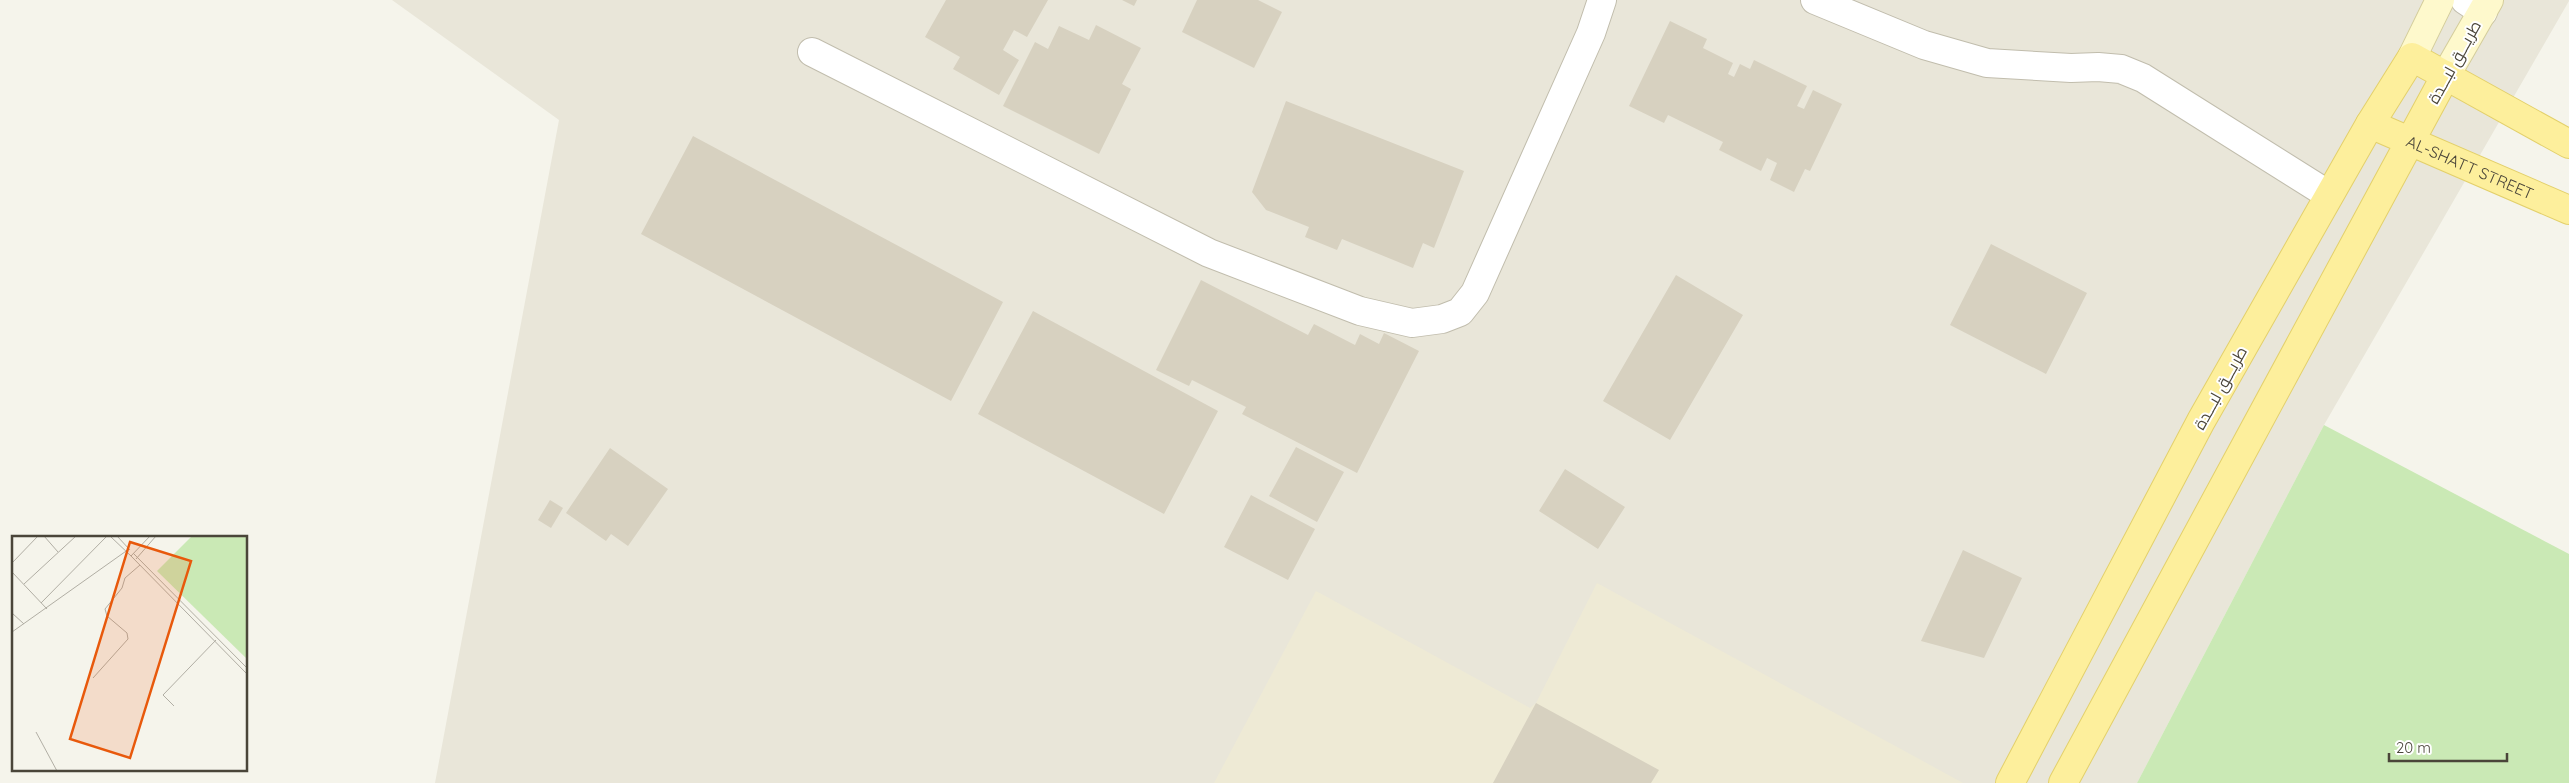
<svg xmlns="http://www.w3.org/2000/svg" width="2569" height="783" viewBox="0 0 2569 783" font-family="Quicksand,Cairo,sans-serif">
<rect width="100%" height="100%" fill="#f5f4eb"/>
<path fill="#e9e6d9" d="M 392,0 L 2569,0 L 2569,1 L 2324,425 L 2137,783 L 435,783 L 559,120 Z"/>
<path fill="#eeead5" d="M 1597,583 L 1963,783 L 1214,783 L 1316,591 L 1530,708 L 1536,703 Z"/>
<path fill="#cae9b5" d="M 2324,425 L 2569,554 L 2569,783 L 2137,783 Z"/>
<path fill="#d7d1c0" d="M 946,0 L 1048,0 L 1027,37 L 1014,30 L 1003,50 L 1019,60 L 999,95 L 953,69 L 960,57 L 925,37 Z
M 1122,0 L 1137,0 L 1134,6 Z
M 1197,0 L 1258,0 L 1282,12 L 1254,68 L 1182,32 Z
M 1670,21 L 1707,39 L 1703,48 L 1733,63 L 1728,74 L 1734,77 L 1740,64 L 1750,69 L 1754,60 L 1807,86 L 1797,106 L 1804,109 L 1813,90 L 1842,104 L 1810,171 L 1805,169 L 1794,192 L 1770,180 L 1777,163 L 1767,158 L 1761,171 L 1719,150 L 1723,142 L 1668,115 L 1664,123 L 1629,106 Z
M 1096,25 L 1141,48 L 1122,84 L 1131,89 L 1099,154 L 1003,106 L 1035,42 L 1048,49 L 1059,26 L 1089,40 Z
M 1286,101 L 1464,171 L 1434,248 L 1423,243 L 1413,268 L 1342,239 L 1337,250 L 1305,237 L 1309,227 L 1266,210 L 1252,192 Z
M 693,136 L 1003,302 L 951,401 L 641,234 Z
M 1991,244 L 2087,293 L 2046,374 L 1950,325 Z
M 1676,275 L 1743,315 L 1670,440 L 1603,401 Z
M 1201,280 L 1308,335 L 1314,324 L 1355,345 L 1360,334 L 1379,344 L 1384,333 L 1419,351 L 1357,473 L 1242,414 L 1246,407 L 1192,380 L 1189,386 L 1156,370 Z
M 1033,311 L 1218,411 L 1164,514 L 978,414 Z
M 1296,447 L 1344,472 L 1317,522 L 1269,496 Z
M 610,448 L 668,489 L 628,546 L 611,534 L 606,541 L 566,513 Z
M 1565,469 L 1625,507 L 1598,549 L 1539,511 Z
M 1251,495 L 1315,529 L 1288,580 L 1224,547 Z
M 550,500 L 563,508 L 551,528 L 538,520 Z
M 1963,550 L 2022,578 L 1984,658 L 1921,641 Z
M 1536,703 L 1659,770 L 1651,783 L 1493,783 Z"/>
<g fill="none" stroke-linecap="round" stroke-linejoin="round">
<g stroke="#c1bdad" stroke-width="30">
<path id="street" d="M 1815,0 L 1924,45 L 1987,63 L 2071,68 L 2098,67 L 2121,69 L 2143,78 L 2329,195
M 2465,0 L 2483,12
M 812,52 L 1209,253 L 1360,311 L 1412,323 L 1442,319 L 1460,312 L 1475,293 L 1591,33 L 1602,0"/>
</g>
<g stroke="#d4cd9b" stroke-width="30">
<path id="secondary" d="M 2412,57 L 2440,0
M 2446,75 L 2489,0"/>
</g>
<g stroke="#e3d06b" stroke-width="30">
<g id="primary">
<path id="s1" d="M 2370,124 L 2569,210"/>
<path d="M 2010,783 L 2201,421 L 2370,124 L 2412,57 L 2569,144"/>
<path d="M 2063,783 L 2446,75"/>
</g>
</g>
<use href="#street" stroke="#fff" stroke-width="28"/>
<use href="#secondary" stroke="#fef9cc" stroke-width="28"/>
<use href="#primary" stroke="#fdef9c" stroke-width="28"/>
</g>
<g text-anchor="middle" stroke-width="4" stroke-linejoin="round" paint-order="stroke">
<g font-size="16" fill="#4a4539" stroke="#fff">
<text transform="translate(2454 62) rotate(-61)" y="6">طريـــق لبـــدة</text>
<text dy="6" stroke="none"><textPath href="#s1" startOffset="109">AL-SHATT STREET</textPath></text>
<text transform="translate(2220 388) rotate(-61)" y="6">طريـــق لبـــدة</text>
</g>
</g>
<g transform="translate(12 536)">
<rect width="235" height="235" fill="#f5f4eb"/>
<path d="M 180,0 L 235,0 L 235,123 L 145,35 Z" fill="#cae9b5"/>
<path fill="none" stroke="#b1aea4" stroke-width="1" d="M 32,0 L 46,16M 98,0 L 119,20M 105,0 L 118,14M 138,0 L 119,20 L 235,138M 121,17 L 235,132M 124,23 L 144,0M 0,27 L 26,0M 0,36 L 35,73M 12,48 L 64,0M 29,67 L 95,0M 0,77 L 12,88M 0,96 L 117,13M 81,142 L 116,103 L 115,97 L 95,80 L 93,73 L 110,52 L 113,42 L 128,29M 162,170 L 151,159 L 204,104M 24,196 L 45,235"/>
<path fill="#e8590c" fill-opacity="0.15" stroke="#e8590c" stroke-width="2.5" d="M 118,6 L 179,25 L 118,222 L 58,203 Z"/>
<rect width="235" height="235" fill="none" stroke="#4a4539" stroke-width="2.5"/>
</g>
<path d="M2389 753v8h118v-8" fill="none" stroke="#4a4539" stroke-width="2.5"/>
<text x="2396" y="753" font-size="15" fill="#4a4539" stroke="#ffffff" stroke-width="4" paint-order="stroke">20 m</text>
</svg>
